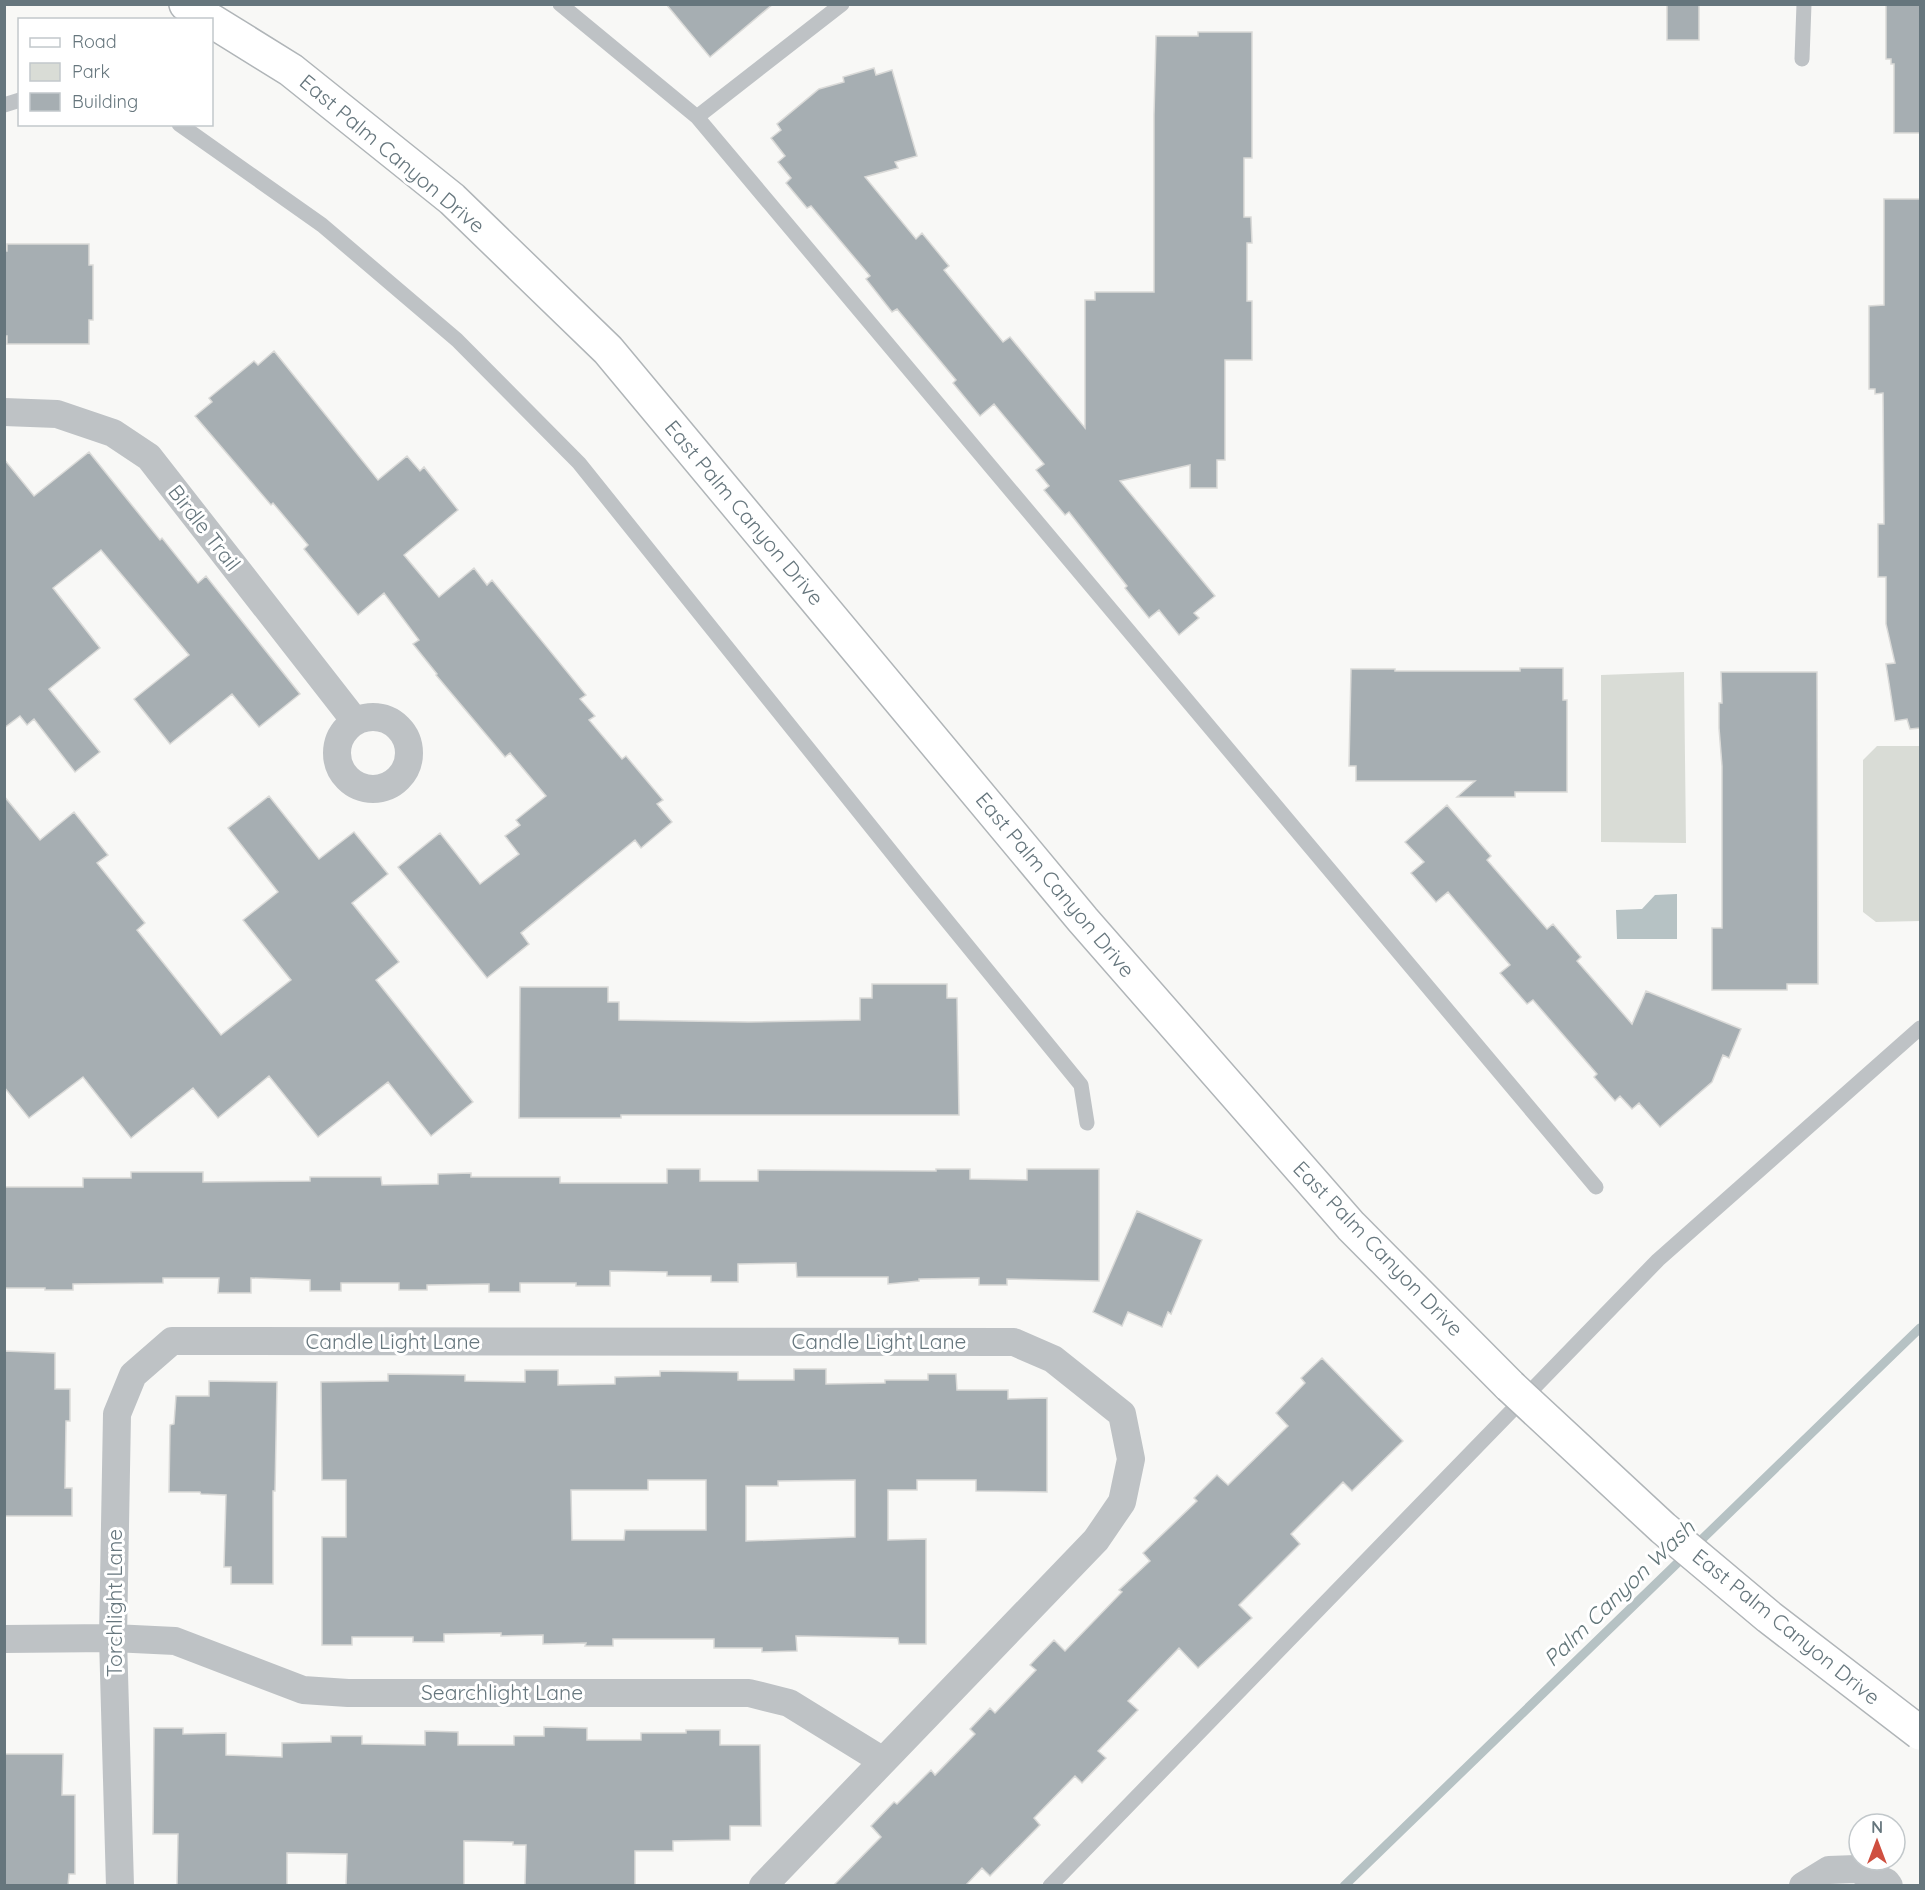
<svg xmlns="http://www.w3.org/2000/svg" width="1925" height="1890" viewBox="0 0 1925 1890" font-family="Quicksand,sans-serif">
<rect width="100%" height="100%" fill="#f8f8f6"/>
<path fill="#d9dcd6" d="M 1684,672 L 1686,843 L 1601,842 L 1601,675 Z
M 1877,746 L 1920,746 L 1920,921 L 1876,922 L 1863,912 L 1863,760 Z"/>
<path fill="#b6c2c4" d="M 1677,894 L 1677,939 L 1617,939 L 1616,910 L 1642,909 L 1655,895 Z"/>
<g fill="none" stroke-linecap="round" stroke-linejoin="round">
<path stroke="#b6c2c4" stroke-width="9" d="M 1344,1886 L 1920,1328"/>
</g>
<path fill="#a6aeb2" stroke="#dadad8" stroke-width="1.5" fill-rule="evenodd" d="M 666,4 L 773,4 L 710,57 Z
M 1667,4 L 1699,4 L 1699,40 L 1667,40 Z
M 1886,4 L 1920,4 L 1920,133 L 1894,133 L 1894,64 L 1891,64 L 1891,59 L 1886,59 Z
M 1198,32 L 1252,32 L 1252,158 L 1244,158 L 1244,217 L 1251,217 L 1252,243 L 1247,243 L 1247,301 L 1252,301 L 1252,360 L 1225,360 L 1225,460 L 1217,460 L 1217,488 L 1190,488 L 1190,465 L 1120,481 L 1215,596 L 1194,613 L 1199,618 L 1179,635 L 1159,610 L 1149,618 L 1125,588 L 1127,586 L 1069,512 L 1065,515 L 1044,490 L 1049,486 L 1036,470 L 1044,464 L 994,404 L 980,416 L 953,383 L 956,380 L 897,309 L 892,312 L 866,279 L 870,276 L 811,206 L 807,208 L 786,183 L 791,178 L 778,162 L 785,156 L 771,138 L 781,130 L 777,124 L 819,89 L 844,82 L 843,77 L 874,68 L 876,75 L 892,70 L 917,156 L 895,162 L 898,168 L 865,177 L 916,239 L 922,233 L 949,266 L 944,270 L 1003,342 L 1010,337 L 1085,428 L 1085,300 L 1095,300 L 1095,292 L 1154,292 L 1154,115 L 1156,36 L 1198,36 Z
M 1884,199 L 1920,199 L 1920,728 L 1910,729 L 1907,719 L 1895,721 L 1886,664 L 1895,663 L 1886,624 L 1886,577 L 1878,577 L 1878,524 L 1884,524 L 1883,393 L 1875,394 L 1875,389 L 1869,389 L 1869,306 L 1884,305 Z
M 7,244 L 89,244 L 89,265 L 93,265 L 93,320 L 89,320 L 89,344 L 7,344 L 7,336 L 4,336 L 4,251 L 7,251 Z
M 274,351 L 378,480 L 407,456 L 420,471 L 424,467 L 458,510 L 404,555 L 439,597 L 474,568 L 487,585 L 492,580 L 586,695 L 580,699 L 595,716 L 589,720 L 622,759 L 626,756 L 663,800 L 657,804 L 672,822 L 641,848 L 635,840 L 521,933 L 529,944 L 487,978 L 398,867 L 440,833 L 480,884 L 519,854 L 505,836 L 520,825 L 516,820 L 546,796 L 510,753 L 505,757 L 436,675 L 437,674 L 413,644 L 419,640 L 384,593 L 358,615 L 304,549 L 308,545 L 273,503 L 271,505 L 195,416 L 212,402 L 209,398 L 254,361 L 258,365 Z
M 89,452 L 160,540 L 162,538 L 198,583 L 206,576 L 300,694 L 259,727 L 232,694 L 170,744 L 134,699 L 189,655 L 101,550 L 53,588 L 100,648 L 49,689 L 100,752 L 75,772 L 34,719 L 27,725 L 20,716 L 4,728 L 4,459 L 34,496 Z
M 1520,668 L 1563,668 L 1563,700 L 1567,700 L 1567,792 L 1515,792 L 1515,797 L 1457,797 L 1475,781 L 1356,781 L 1356,766 L 1349,766 L 1351,669 L 1395,669 L 1395,671 L 1520,671 Z
M 1721,672 L 1817,672 L 1818,984 L 1787,984 L 1787,990 L 1712,990 L 1712,928 L 1722,928 L 1722,766 L 1719,728 L 1719,703 L 1722,703 Z
M 4,796 L 40,840 L 74,812 L 108,855 L 97,863 L 145,923 L 137,930 L 221,1035 L 291,980 L 243,920 L 278,892 L 228,828 L 269,796 L 319,859 L 354,832 L 388,874 L 352,903 L 399,962 L 376,980 L 473,1102 L 431,1136 L 388,1082 L 318,1137 L 269,1076 L 218,1118 L 193,1088 L 131,1138 L 83,1077 L 29,1118 L 4,1087 Z
M 1447,805 L 1491,856 L 1487,860 L 1547,929 L 1553,924 L 1581,957 L 1577,961 L 1632,1024 L 1646,991 L 1741,1029 L 1729,1058 L 1723,1055 L 1712,1082 L 1660,1127 L 1639,1103 L 1632,1109 L 1620,1096 L 1615,1101 L 1594,1077 L 1597,1074 L 1533,1000 L 1527,1004 L 1500,973 L 1510,965 L 1448,892 L 1436,902 L 1411,873 L 1424,862 L 1405,842 Z
M 872,984 L 947,984 L 947,998 L 957,998 L 959,1115 L 621,1115 L 621,1118 L 519,1118 L 520,987 L 608,987 L 608,1002 L 619,1002 L 619,1020 L 748,1022 L 860,1020 L 860,998 L 872,998 Z
M 667,1169 L 700,1169 L 700,1181 L 758,1181 L 758,1170 L 936,1171 L 936,1169 L 970,1169 L 970,1179 L 1027,1180 L 1027,1169 L 1099,1169 L 1099,1281 L 1007,1279 L 1007,1285 L 979,1285 L 979,1278 L 919,1279 L 919,1281 L 888,1284 L 888,1277 L 797,1277 L 796,1263 L 738,1264 L 738,1282 L 711,1282 L 711,1276 L 667,1276 L 667,1272 L 610,1271 L 610,1286 L 576,1286 L 576,1283 L 520,1283 L 520,1292 L 489,1292 L 489,1284 L 427,1285 L 427,1290 L 399,1290 L 399,1283 L 341,1283 L 341,1291 L 310,1291 L 310,1280 L 251,1278 L 251,1293 L 218,1293 L 219,1278 L 163,1278 L 163,1283 L 73,1284 L 73,1290 L 45,1290 L 45,1288 L 4,1288 L 4,1187 L 83,1187 L 83,1178 L 131,1178 L 131,1172 L 203,1172 L 203,1182 L 310,1181 L 310,1177 L 381,1177 L 382,1185 L 438,1184 L 438,1174 L 471,1173 L 471,1177 L 560,1177 L 560,1183 L 667,1183 Z
M 1137,1211 L 1202,1240 L 1171,1314 L 1168,1312 L 1162,1327 L 1128,1312 L 1122,1326 L 1093,1312 Z
M 4,1351 L 55,1353 L 55,1389 L 70,1389 L 70,1421 L 66,1421 L 65,1488 L 72,1488 L 72,1516 L 4,1516 Z
M 1322,1358 L 1403,1441 L 1352,1491 L 1343,1482 L 1291,1534 L 1300,1544 L 1239,1605 L 1252,1618 L 1198,1668 L 1179,1648 L 1128,1701 L 1138,1710 L 1098,1751 L 1106,1758 L 1082,1783 L 1075,1776 L 1034,1818 L 1040,1825 L 990,1876 L 982,1868 L 965,1886 L 833,1886 L 881,1837 L 871,1826 L 894,1802 L 897,1804 L 931,1770 L 935,1775 L 975,1734 L 970,1729 L 990,1708 L 995,1713 L 1036,1670 L 1030,1665 L 1054,1640 L 1065,1651 L 1122,1592 L 1119,1590 L 1150,1561 L 1143,1553 L 1197,1501 L 1194,1498 L 1217,1475 L 1228,1485 L 1288,1426 L 1276,1413 L 1305,1383 L 1301,1378 Z
M 794,1369 L 826,1369 L 826,1384 L 885,1383 L 885,1380 L 928,1380 L 928,1374 L 956,1374 L 957,1390 L 1008,1390 L 1008,1399 L 1047,1398 L 1047,1492 L 976,1491 L 976,1480 L 917,1480 L 917,1490 L 888,1490 L 888,1540 L 926,1539 L 926,1644 L 899,1644 L 898,1638 L 796,1636 L 797,1651 L 762,1652 L 762,1648 L 714,1648 L 714,1639 L 613,1639 L 613,1646 L 585,1646 L 586,1643 L 543,1644 L 543,1635 L 501,1636 L 501,1633 L 444,1634 L 444,1642 L 413,1642 L 413,1637 L 352,1637 L 352,1645 L 322,1645 L 322,1537 L 346,1537 L 346,1480 L 322,1480 L 321,1382 L 388,1381 L 388,1374 L 465,1375 L 465,1381 L 525,1382 L 525,1370 L 558,1370 L 558,1385 L 615,1384 L 615,1377 L 660,1376 L 660,1371 L 738,1372 L 738,1380 L 794,1380 ZM 648,1480 L 706,1480 L 706,1530 L 625,1530 L 624,1540 L 572,1540 L 571,1490 L 648,1490 ZM 855,1480 L 855,1537 L 746,1541 L 746,1486 L 778,1486 L 778,1481 Z
M 209,1381 L 277,1382 L 275,1491 L 273,1491 L 273,1584 L 231,1584 L 231,1567 L 224,1567 L 226,1495 L 201,1494 L 200,1492 L 169,1492 L 170,1425 L 174,1424 L 176,1396 L 209,1396 Z
M 544,1727 L 587,1728 L 587,1740 L 641,1740 L 641,1733 L 686,1733 L 686,1730 L 720,1730 L 720,1745 L 760,1745 L 761,1826 L 730,1826 L 730,1840 L 673,1841 L 673,1851 L 635,1851 L 635,1886 L 525,1886 L 526,1845 L 513,1845 L 513,1842 L 464,1841 L 464,1886 L 346,1886 L 347,1854 L 287,1853 L 287,1886 L 177,1886 L 178,1834 L 153,1834 L 154,1728 L 183,1728 L 183,1734 L 226,1733 L 226,1755 L 282,1757 L 282,1743 L 331,1742 L 331,1736 L 362,1736 L 362,1744 L 425,1745 L 425,1731 L 458,1732 L 458,1745 L 514,1745 L 514,1736 L 544,1736 Z
M 4,1754 L 63,1754 L 62,1795 L 75,1795 L 75,1874 L 69,1874 L 68,1886 L 4,1886 Z"/>
<g fill="none" stroke-linecap="round" stroke-linejoin="round">
<g stroke="#b0b5b8" stroke-width="36">
<path id="primary" d="M 186,4 L 210,20
M 212,21 L 291,70 L 452,199 L 608,350 L 1083,920 L 1351,1226 L 1510,1386"/>
</g>
<path stroke="#bec2c5" stroke-width="15" d="M 560,4 L 697,117
M 842,4 L 697,117 L 1596,1187
M 1802,59 L 1804,4
M 4,105 L 20,100
M 179,124 L 322,225 L 457,340 L 579,463 L 917,884 L 1081,1085 L 1087,1123
M 1050,1886 L 1658,1260 L 1920,1028"/>
<path stroke="#bec2c5" stroke-width="28" d="M 4,412 L 57,414 L 113,433 L 149,457 L 355,721
M337 753a36 36 0 1 1 72 0a36 36 0 1 1-72 0Z
M 4,1639 L 113,1638 L 175,1641 L 303,1690 L 348,1693 L 749,1693 L 789,1703 L 883,1761
M 120,1886 L 113,1638 L 117,1414 L 133,1375 L 172,1341 L 1014,1342 L 1053,1359 L 1122,1414 L 1131,1459 L 1122,1502 L 1096,1540 L 763,1886
M 1803,1886 L 1829,1870 L 1856,1869 L 1886,1882 L 1889,1886"/>
<use href="#primary" stroke="#fff" stroke-width="33"/>
<g stroke="#b0b5b8" stroke-width="36" stroke-linecap="butt">
<path id="primary-bridge" d="M 1510,1386 L 1663,1528 L 1769,1617 L 1920,1733"/>
</g>
<use href="#primary-bridge" stroke="#fff" stroke-width="33"/>
</g>
<g text-anchor="middle" stroke-width="6" stroke-linejoin="round" paint-order="stroke">
<g font-size="21" fill="#66767d" stroke="#fff">
<text transform="translate(392 154) rotate(40)" y="7">East Palm Canyon Drive</text>
<text transform="translate(744 513) rotate(50)" y="7">East Palm Canyon Drive</text>
<text transform="translate(204 528) rotate(52)" y="7">Birdle Trail</text>
<text transform="translate(1055 885) rotate(50)" y="7">East Palm Canyon Drive</text>
<text transform="translate(1378 1249) rotate(46)" y="7">East Palm Canyon Drive</text>
<text x="393" y="1349">Candle Light Lane</text>
<text x="879" y="1349">Candle Light Lane</text>
<text transform="translate(115 1603) rotate(-90)" y="7">Torchlight Lane</text>
<text transform="translate(1786 1627) rotate(39)" y="7">East Palm Canyon Drive</text>
<text x="502" y="1700">Searchlight Lane</text>
</g>
<g font-size="22" font-style="italic" fill="#617578" stroke="#fff">
<text transform="translate(1619 1593) rotate(-44)" y="8">Palm Canyon Wash</text>
</g>
</g>
<rect width="1925" height="1890" fill="none" stroke="#66767d" stroke-width="12"/>
<rect x="18" y="18" width="195" height="108" fill="#ffffff" stroke="#c2c8cb" stroke-width="1.5"/>
<rect x="30" y="38" width="30" height="9" fill="#ffffff" stroke="#c2c8cb" stroke-width="1.5"/>
<text x="72" y="48" font-size="18" fill="#66767d">Road</text>
<rect x="30" y="63" width="30" height="18" fill="#d9dcd6" stroke="#c2c8cb" stroke-width="1.5"/>
<text x="72" y="78" font-size="18" fill="#66767d">Park</text>
<rect x="30" y="93" width="30" height="18" fill="#a6aeb2" stroke="#c2c8cb" stroke-width="1.5"/>
<text x="72" y="108" font-size="18" fill="#66767d">Building</text>
<g transform="translate(1877 1842)"><circle r="28" fill="#ffffff" stroke="#c2c8cb" stroke-width="1.5"/>
<path d="M0-4.5L10 22L0 15L-10 22Z" fill="#cf4f40"/>
<text y="-9" font-size="16" font-weight="bold" text-anchor="middle" fill="#66767d">N</text>
</g>
</svg>
